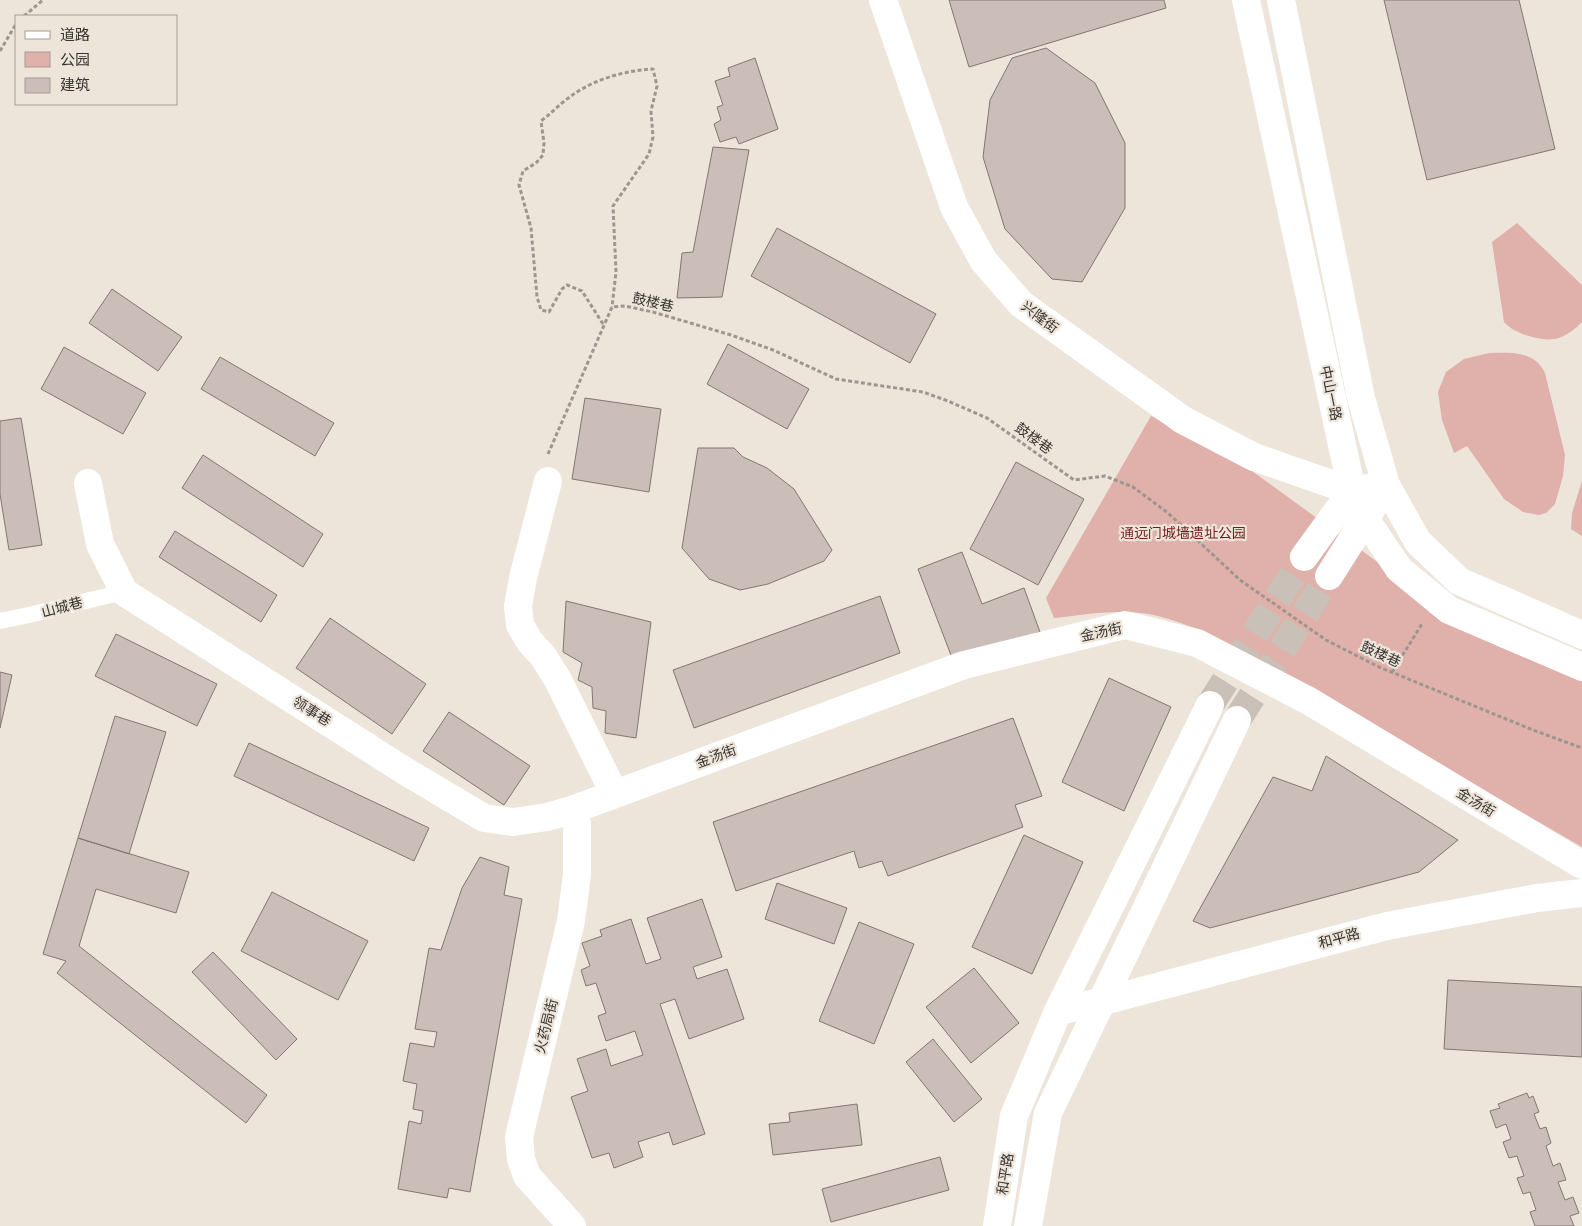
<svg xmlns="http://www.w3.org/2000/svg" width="1582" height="1226" viewBox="0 0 1582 1226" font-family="Barlow,'Noto Sans SC',sans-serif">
<rect width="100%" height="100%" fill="#ede4da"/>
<path fill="#e0b0ab" d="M 1517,223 L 1582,285 L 1582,322 C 1575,329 1569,334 1559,338 C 1544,343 1514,334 1504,322 L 1492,242 Z
M 1489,353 C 1511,353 1534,350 1545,373 L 1565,455 L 1563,476 L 1555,504 L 1546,513 L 1539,515 L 1523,512 L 1504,499 L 1467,446 L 1454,453 L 1442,420 L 1438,392 L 1446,372 L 1464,359 Z
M 1151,416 L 1252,471 L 1394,574 L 1582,675 L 1582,847 L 1251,656 C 1210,635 1167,610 1119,612 C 1097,612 1075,616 1054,618 L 1046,598 Z
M 1582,481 L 1582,536 L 1571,529 L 1572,513 Z"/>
<path fill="#cbbeb8" stroke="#827771" d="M 949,0 L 1164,0 L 1166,8 L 969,67 Z
M 1384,0 L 1519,0 L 1555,149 L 1427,180 Z
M 1046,48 L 1095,83 L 1125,143 L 1125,208 L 1082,282 L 1052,279 L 1005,229 L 983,157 L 990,100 L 1012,58 Z
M 755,58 L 778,129 L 739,144 L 736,137 L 720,142 L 714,124 L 721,120 L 717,107 L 723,105 L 715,81 L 730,76 L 728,68 Z
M 713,147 L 749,150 L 722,297 L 677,298 L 682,253 L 693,252 Z
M 777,228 L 936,314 L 910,363 L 751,276 Z
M 112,289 L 182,337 L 158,371 L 89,323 Z
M 728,344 L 809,389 L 787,429 L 707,384 Z
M 64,347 L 146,393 L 123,434 L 41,389 Z
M 220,357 L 334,423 L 315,456 L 201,389 Z
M 585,398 L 661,409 L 649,492 L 572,479 Z
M 21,418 L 42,545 L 9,550 L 0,494 L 0,421 Z
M 698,448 L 734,448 L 743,457 L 767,468 L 794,489 L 832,550 L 824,561 L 768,584 L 740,590 L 709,579 L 682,548 Z
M 203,455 L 323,534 L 303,567 L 182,488 Z
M 1016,462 L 1084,499 L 1038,585 L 970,549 Z
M 175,531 L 277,595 L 261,622 L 159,557 Z
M 962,552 L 982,604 L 1024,588 L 1040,632 L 954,663 L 918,569 Z
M 880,596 L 900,653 L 694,728 L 673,670 Z
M 566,601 L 651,622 L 636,738 L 605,733 L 606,711 L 593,708 L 592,687 L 578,680 L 582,663 L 563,652 Z
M 330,618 L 426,684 L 392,734 L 296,668 Z
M 116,634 L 217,684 L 197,726 L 95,676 Z
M 0,672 L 12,675 L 0,728 Z
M 1109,678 L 1171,707 L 1124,811 L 1062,782 Z
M 449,712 L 530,766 L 504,805 L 423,751 Z
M 115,716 L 166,732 L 129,854 L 78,838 Z
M 1013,718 L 1042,796 L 1015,805 L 1023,827 L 888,876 L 882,861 L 859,868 L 854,851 L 736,891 L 713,822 Z
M 249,743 L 429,828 L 414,861 L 234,776 Z
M 1326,756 L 1458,840 L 1419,872 L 1210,928 L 1193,921 L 1273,777 L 1312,791 Z
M 1024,835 L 1083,862 L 1032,974 L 972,947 Z
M 78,838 L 189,872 L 176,913 L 96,889 L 79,946 L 267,1095 L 246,1123 L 57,973 L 66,961 L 43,954 Z
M 480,857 L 509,867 L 504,895 L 522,899 L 470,1192 L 449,1188 L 447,1198 L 398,1189 L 409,1121 L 421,1124 L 423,1111 L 413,1109 L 417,1084 L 403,1081 L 410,1043 L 434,1047 L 437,1032 L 415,1029 L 429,948 L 441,950 L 462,888 Z
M 777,883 L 847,908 L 834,944 L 765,919 Z
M 272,892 L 368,941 L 338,1000 L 241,951 Z
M 702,899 L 722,957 L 693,967 L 697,979 L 727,969 L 744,1019 L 689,1039 L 675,999 L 660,1004 L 705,1134 L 673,1145 L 669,1132 L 638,1142 L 643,1157 L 614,1168 L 609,1153 L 592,1158 L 571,1097 L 588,1091 L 577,1059 L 606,1049 L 611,1066 L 643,1055 L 635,1031 L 606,1041 L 598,1016 L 606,1013 L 596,983 L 586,986 L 581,970 L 590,966 L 582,943 L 602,936 L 600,930 L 631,919 L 646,964 L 661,959 L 647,918 Z
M 859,922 L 914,944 L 874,1044 L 819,1021 Z
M 213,952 L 297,1039 L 276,1060 L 192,972 Z
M 974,968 L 1019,1023 L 971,1063 L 926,1007 Z
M 1448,980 L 1582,987 L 1582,1057 L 1444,1049 Z
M 933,1039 L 982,1099 L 954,1122 L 906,1062 Z
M 1527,1093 L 1529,1098 L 1533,1096 L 1539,1112 L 1534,1114 L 1540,1129 L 1546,1127 L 1551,1143 L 1546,1146 L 1553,1166 L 1560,1163 L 1566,1180 L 1558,1182 L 1565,1200 L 1573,1197 L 1579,1213 L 1570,1216 L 1574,1226 L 1535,1226 L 1530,1212 L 1536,1210 L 1530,1192 L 1523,1194 L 1517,1178 L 1524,1176 L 1517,1156 L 1509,1158 L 1503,1142 L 1511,1139 L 1506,1124 L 1496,1128 L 1490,1111 L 1500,1108 L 1498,1104 Z
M 857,1104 L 862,1145 L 773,1155 L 769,1124 L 790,1122 L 789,1113 Z
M 940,1157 L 949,1190 L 831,1222 L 822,1189 Z"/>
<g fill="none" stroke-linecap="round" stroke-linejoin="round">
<path stroke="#c9c1b8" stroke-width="28" stroke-dasharray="28 14" stroke-linecap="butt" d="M 1210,705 L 1304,557
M 1237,720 L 1329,576"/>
<path stroke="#9d968f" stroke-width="3" stroke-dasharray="4 2.5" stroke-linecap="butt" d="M 24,16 L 43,0
M 0,51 L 16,24
M 603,324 L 582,291 L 567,285 L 562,289 L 549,312 L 541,310 L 537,297 L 531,228 L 519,185 L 523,171 L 536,163 L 543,155 L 544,143 L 541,121 C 549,115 555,109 562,103 C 588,81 620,71 653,69 L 657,86 L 651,111 L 653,137 L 649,154 L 613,206 L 616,272 L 612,307
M 548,454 L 612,307 L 625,306 L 653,312 L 731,335 L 773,350 L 836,379 L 923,392 L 948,401 L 987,418 L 1074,480 L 1105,476 L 1133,487 L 1168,513 L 1240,580 L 1326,640 L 1379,667 L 1533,730 L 1582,748
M 1392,672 L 1422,624"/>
<path stroke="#fff" stroke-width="16" d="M 0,621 C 42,613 83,601 124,592"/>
<path stroke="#fff" stroke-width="28" d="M 548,481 L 523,578 L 518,606 L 520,625 L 530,642 L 543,656 L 558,680 L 614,793
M 88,483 L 100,544 L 124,592 L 405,771 L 484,818 L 513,822 L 547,817 L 572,810 L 964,665 L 1125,625 L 1197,643 L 1309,701 L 1582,865
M 572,810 L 577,824 L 577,875 L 571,921 L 519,1137 L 521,1159 L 527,1176 L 572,1226
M 1058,1011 L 1100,1002 L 1387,926 L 1537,898 L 1582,893"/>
<path stroke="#fff" stroke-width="28" d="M 883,0 L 954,207 L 983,260 L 1021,304 L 1183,420 L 1254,457 L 1352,491
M 1246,0 L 1352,491 L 1366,520 L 1399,569 L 1449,610 L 1582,667
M 1281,0 L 1361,398 L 1386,485 L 1418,542 L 1459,581 L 1582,635
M 1304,557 L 1352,491 L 1367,488
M 1329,576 L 1374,505
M 997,1226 L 1014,1116 L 1058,1011 L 1210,705
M 1028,1226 L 1048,1113 L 1237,720"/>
</g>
<g text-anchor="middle" stroke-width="4.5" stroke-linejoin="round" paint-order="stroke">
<g font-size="14" fill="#37332f" stroke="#ede4da">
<text transform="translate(653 302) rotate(13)" y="5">鼓楼巷</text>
<text transform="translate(1040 317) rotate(37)" y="5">兴隆街</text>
<text transform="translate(1331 393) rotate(78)" y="5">中山一路</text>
<text transform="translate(1034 438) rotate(36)" y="5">鼓楼巷</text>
<text transform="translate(62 607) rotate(-15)" y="5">山城巷</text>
<text transform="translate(1101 632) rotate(-12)" y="5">金汤街</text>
<text transform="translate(1381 654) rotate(25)" y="5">鼓楼巷</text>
<text transform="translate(312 711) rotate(32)" y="5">领事巷</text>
<text transform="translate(716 756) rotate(-20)" y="5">金汤街</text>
<text transform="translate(1476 802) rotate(31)" y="5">金汤街</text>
<text transform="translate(1339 938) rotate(-15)" y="5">和平路</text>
<text transform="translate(546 1026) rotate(-76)" y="5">火药局街</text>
<text transform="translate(1005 1174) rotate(-81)" y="5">和平路</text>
</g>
<g font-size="14" fill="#721c1d" stroke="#ede4da">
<text x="1183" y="538">通远门城墙遗址公园</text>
</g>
</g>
<rect x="15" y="15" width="162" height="90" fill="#ede4da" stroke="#a49d96"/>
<rect x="25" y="31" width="25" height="8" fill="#ffffff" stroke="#a49d96"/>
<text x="60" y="40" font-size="15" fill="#37332f">道路</text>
<rect x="25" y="52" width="25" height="15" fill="#e0b0ab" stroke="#a49d96"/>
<text x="60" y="65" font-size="15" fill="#37332f">公园</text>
<rect x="25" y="78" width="25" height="15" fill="#cbbeb8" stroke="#a49d96"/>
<text x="60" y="90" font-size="15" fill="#37332f">建筑</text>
</svg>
